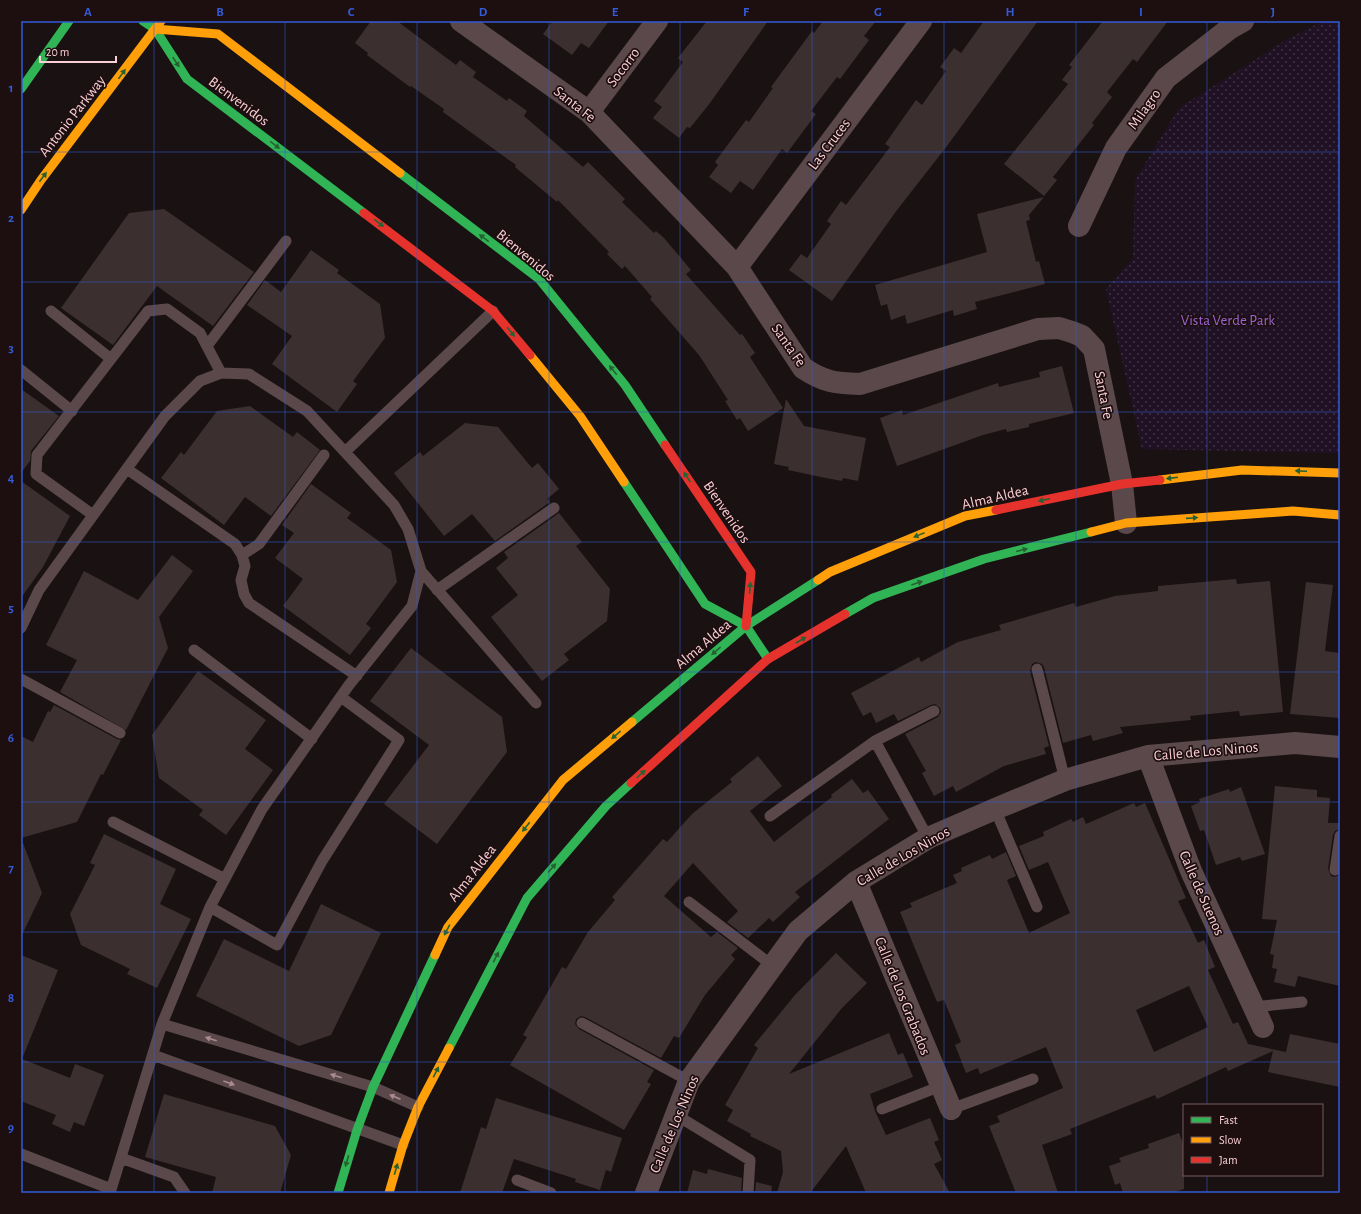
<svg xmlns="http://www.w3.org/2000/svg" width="1361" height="1214" viewBox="0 0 1361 1214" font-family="'Alegreya Sans',sans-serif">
<defs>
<pattern id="park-dots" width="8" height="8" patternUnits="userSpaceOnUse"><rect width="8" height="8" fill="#201224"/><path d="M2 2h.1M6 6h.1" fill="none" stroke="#413343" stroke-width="1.8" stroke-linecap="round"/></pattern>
</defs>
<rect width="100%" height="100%" fill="#1a1212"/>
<path fill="url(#park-dots)" d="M 1323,21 L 1340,21 L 1340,453 L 1142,449 L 1106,289 L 1133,258 L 1135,180 L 1179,108 L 1286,40 Z"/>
<path fill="#3c2f30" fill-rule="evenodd" d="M 371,21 L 397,21 L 456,65 L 460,60 L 476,72 L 473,77 L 507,101 L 509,98 L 527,111 L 524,116 L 583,167 L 588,162 L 625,199 L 622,202 L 654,233 L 656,231 L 664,238 L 691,270 L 686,274 L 740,335 L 742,334 L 755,353 L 750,357 L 783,408 L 748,431 L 740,418 L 737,420 L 725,401 L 728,400 L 699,355 L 650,299 L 652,297 L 625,266 L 622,269 L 607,254 L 609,252 L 558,200 L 557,202 L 515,167 L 516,165 L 443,112 L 444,109 L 411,86 L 410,87 L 367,55 L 368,53 L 355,43 Z
M 550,21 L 609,21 L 589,48 L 581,43 L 572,55 L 543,34 L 552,22 Z
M 707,21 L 768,21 L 710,103 L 690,128 L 687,127 L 679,138 L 653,118 L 662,107 L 654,101 L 683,62 L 678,58 Z
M 823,21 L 876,21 L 864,36 L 869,40 L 840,79 L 837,77 L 811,111 L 816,114 L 787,153 L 782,149 L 753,190 L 740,181 L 731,193 L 709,177 L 718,165 L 715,162 L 746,120 L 749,122 L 773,88 L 771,87 L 812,31 L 814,33 Z
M 984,21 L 1038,21 L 947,146 L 897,210 L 832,301 L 789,270 L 801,254 L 807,258 L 831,224 L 827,221 L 841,201 L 846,205 L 890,147 L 885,144 L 916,100 L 922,105 L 946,71 L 940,67 L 954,48 L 961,53 Z
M 1103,21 L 1168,21 L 1137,62 L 1133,59 L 1107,92 L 1112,97 L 1092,123 L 1094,125 L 1053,177 L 1057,180 L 1044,196 L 1004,164 L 1068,84 L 1062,80 L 1072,67 L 1069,65 Z
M 1044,197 L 1029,215 L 1030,220 L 1026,221 L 1036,262 L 1039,261 L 1045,284 L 975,302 L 977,309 L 954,316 L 953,310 L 907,324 L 905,315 L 891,320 L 887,304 L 881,306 L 875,285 L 987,252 L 977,214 Z
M 164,209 L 254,272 L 213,326 L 157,286 L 113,345 L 61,308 L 129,213 Z
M 311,250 L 339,270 L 337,273 L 380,304 L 385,338 L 353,381 L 357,384 L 337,412 L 272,364 L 292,336 L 247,305 L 265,280 L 281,292 Z
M 1062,366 L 1074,413 L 1029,424 L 1029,427 L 1007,432 L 1006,429 L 983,435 L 897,466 L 880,418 L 902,410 L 903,415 L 998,383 L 999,387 L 1040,377 L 1039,372 Z
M 21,389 L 59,416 L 31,451 L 30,461 L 21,473 Z
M 786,399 L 804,426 L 866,438 L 858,481 L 843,478 L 842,481 L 821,477 L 788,470 L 789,467 L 774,464 Z
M 250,406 L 293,437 L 297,432 L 320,450 L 271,516 L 245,497 L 224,525 L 161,478 L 181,452 L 184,455 L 217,411 Z
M 465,423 L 498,427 L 532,468 L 538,463 L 559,489 L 547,499 L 550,502 L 495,541 L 472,514 L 444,536 L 394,473 L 420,452 L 423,456 Z
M 21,481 L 70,516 L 43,567 L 21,598 Z
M 311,484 L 351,513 L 347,518 L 391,550 L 397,582 L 366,624 L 371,628 L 350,655 L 283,606 L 303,579 L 275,558 L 294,533 L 282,525 Z
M 559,513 L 582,542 L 576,546 L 610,589 L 607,621 L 564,654 L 569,660 L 542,681 L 491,617 L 518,595 L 496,568 L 508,558 L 504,552 Z
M 172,555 L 193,571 L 159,617 L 168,648 L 126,730 L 60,692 L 77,660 L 46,645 L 84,571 L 138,600 Z
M 1236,579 L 1237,584 L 1270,581 L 1283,712 L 1240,716 L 1239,711 L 1190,716 L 1191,720 L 1120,727 L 1123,733 L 1093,741 L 1091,735 L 1063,743 L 1044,667 L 1042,664 L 1036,662 L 1032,664 L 1030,671 L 1049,746 L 1044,748 L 1046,754 L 1004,766 L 956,792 L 953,786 L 934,796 L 922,773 L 926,771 L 905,734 L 938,717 L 941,712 L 940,708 L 935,704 L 931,705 L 898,721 L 894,714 L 876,723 L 871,712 L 863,716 L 851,693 L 919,657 L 921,662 L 958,642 L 1001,630 L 999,625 L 1074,603 L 1076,607 L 1115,596 L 1158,591 L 1158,586 Z
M 1306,582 L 1333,585 L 1325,651 L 1340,653 L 1340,718 L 1290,714 Z
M 411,648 L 502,717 L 507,752 L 437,844 L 384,804 L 429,745 L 370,701 Z
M 198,671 L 266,720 L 245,749 L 273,770 L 226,835 L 199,815 L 203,810 L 159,778 L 152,735 Z
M 54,705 L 117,739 L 121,740 L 103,775 L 101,774 L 77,822 L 21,838 L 21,736 L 33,742 L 48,711 L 50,712 Z
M 758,756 L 782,786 L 750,811 L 774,842 L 832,797 L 831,795 L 852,779 L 863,793 L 868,790 L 889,819 L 795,892 L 800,897 L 773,922 L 769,918 L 748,938 L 727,922 L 738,911 L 693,863 L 664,896 L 711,937 L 717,932 L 738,948 L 731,955 L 735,959 L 705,995 L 679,1038 L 674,1036 L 661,1058 L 585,1017 L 581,1016 L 576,1019 L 575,1024 L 579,1029 L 654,1070 L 647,1082 L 651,1084 L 624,1130 L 510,1065 L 527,1037 L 523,1035 L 562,967 L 566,969 L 588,932 L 615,900 L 612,897 L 663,839 L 667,842 L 692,814 L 732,782 L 730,779 Z
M 1275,786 L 1317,790 L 1317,797 L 1330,798 L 1328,823 L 1340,823 L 1340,829 L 1335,831 L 1333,835 L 1328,869 L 1331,876 L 1334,877 L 1340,875 L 1340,986 L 1298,976 L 1295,987 L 1274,982 L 1277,969 L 1272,968 L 1274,955 L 1270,954 L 1277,920 L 1262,919 Z
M 1241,787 L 1265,854 L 1242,861 L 1240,857 L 1216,865 L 1204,830 L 1200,831 L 1191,806 L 1200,802 L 1199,799 L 1229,789 L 1230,792 Z
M 1134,803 L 1136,807 L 1145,803 L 1186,898 L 1178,901 L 1198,943 L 1204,940 L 1215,967 L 1208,970 L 1233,1024 L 1238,1022 L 1248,1044 L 1286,1052 L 1290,1034 L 1340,1044 L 1340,1087 L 1268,1072 L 1273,1051 L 1228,1071 L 1226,1067 L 1157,1099 L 1155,1095 L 1070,1129 L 1072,1134 L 1042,1145 L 1058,1193 L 1016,1193 L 989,1126 L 1000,1122 L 997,1116 L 1063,1088 L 1046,1047 L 980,1074 L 978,1068 L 966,1073 L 955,1045 L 961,1042 L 944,1000 L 937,1002 L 900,912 L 912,907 L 910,903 L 957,883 L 953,875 L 962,871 L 961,868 L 990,855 L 992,859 L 1006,852 L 1016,876 L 1007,880 L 1029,933 L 1070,913 L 1048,862 L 1029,870 L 1019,846 L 1044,836 L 1043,832 L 1071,819 L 1073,822 L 1083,817 L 1086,824 ZM 1189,986 L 1208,1027 L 1154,1052 L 1136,1010 Z
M 104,834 L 176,869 L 160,904 L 191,919 L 157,988 L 127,974 L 130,969 L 81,945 L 70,914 L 95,865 L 90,863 Z
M 21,843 L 23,843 L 42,893 L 21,937 Z
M 321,904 L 381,933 L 331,1035 L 299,1046 L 196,996 L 224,939 L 289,971 Z
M 836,953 L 867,983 L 842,1008 L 789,1074 L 889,1033 L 898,1055 L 903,1053 L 913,1077 L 870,1094 L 875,1111 L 886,1135 L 930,1118 L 939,1140 L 934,1142 L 942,1160 L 934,1164 L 950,1193 L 866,1193 L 846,1146 L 810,1193 L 777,1193 L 783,1172 L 781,1151 L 750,1136 L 751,1134 L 727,1121 L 733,1110 L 725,1105 L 758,1048 L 754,1045 L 795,995 Z
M 21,955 L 58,970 L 22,1059 L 70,1078 L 75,1064 L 104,1075 L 84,1126 L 74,1122 L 70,1132 L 52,1124 L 56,1115 L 21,1101 Z
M 164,1094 L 275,1126 L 291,1155 L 280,1193 L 212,1193 L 216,1177 L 145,1157 Z
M 496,1098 L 622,1138 L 611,1172 L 606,1170 L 600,1190 L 575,1182 L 576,1179 L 514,1159 L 502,1193 L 460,1193 L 481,1127 L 486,1129 Z
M 1179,1133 L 1184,1146 L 1184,1189 L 1172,1193 L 1123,1193 L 1120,1183 L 1115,1185 L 1109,1166 L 1121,1162 L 1119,1158 L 1149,1148 L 1148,1144 Z
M 708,1169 L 742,1178 L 741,1193 L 687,1193 L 693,1170 L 707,1174 Z
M 756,1182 L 772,1186 L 771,1193 L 755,1193 Z"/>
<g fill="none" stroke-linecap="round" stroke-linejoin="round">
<path stroke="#5a484b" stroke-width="11" d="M 51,311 L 111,359
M 207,346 L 286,241
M 21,370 L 72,411
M 345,452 L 493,311
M 127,469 L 235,544 L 242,555 L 245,566 L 241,580 L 244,594 L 249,603 L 357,676
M 93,515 L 36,474 L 37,455 L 148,311 L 167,309 L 200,333 L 221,373
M 242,555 L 259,544 L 324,455
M 437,590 L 554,508
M 21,628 L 39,590 L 165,416 L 200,381 L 221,373 L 249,374 L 307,411 L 394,505 L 408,529 L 421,571 L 536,703
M 194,650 L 312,739
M 1037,669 L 1065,780
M 21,679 L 120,733
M 875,741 L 928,838
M 995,809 L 1037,907
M 770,816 L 875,741 L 934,711
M 113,822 L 225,879
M 1335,870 L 1340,836
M 689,902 L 773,966
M 210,907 L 277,945 L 322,861 L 399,740 L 341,697
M 1254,1007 L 1302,1002
M 582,1023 L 689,1081
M 162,1024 L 373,1087 L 418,1107
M 153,1055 L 403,1145
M 882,1109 L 941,1086
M 951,1109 L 1033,1079
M 676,1115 L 750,1160 L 748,1193
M 21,1154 L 111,1189
M 121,1158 L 174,1177 L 185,1193
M 517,1180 L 551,1193
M 110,1193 L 162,1024 L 210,907 L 262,809 L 349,685 L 412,606 L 421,571"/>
<path stroke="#5a484b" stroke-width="22" d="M 461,21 L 589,112 L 737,267 L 803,368 C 824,382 834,383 860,384 L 1038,329 L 1059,328 L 1072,332 L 1082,336 L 1094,349 L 1122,484 L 1126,523
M 589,112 L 657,21
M 1079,226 L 1116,148 L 1166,78 L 1229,29 L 1243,21
M 737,267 L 921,21
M 1148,756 L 1191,871 L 1263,1027
M 856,882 L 951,1109
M 646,1193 L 689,1081 L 798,931 L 856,882 L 928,838 L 995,809 L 1065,780 L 1148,756 L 1295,743 L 1340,747"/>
<path stroke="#30b455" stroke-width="9" d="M 143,21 L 155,29 L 187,79 L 364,213
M 21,89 L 69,21
M 400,173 L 539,279 L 625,385 L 665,445
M 624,482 L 705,604 L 746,626 L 768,659
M 845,614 L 873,598 L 984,559 L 1091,532
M 632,722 L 746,626 L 818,580
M 449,1048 L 527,898 L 606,806 L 631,783
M 338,1193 L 357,1130 L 373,1087 L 435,955"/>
<path stroke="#ff9f0a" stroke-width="9" d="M 155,29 L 218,34 L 400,173
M 21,210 L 41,180 L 161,21
M 530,355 L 580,416 L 624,482
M 1160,480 L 1242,470 L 1340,473
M 1091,532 L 1126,523 L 1293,511 L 1340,515
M 818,580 L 830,572 L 965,516 L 996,510
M 435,955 L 448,927 L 563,780 L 632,722
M 389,1193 L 403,1145 L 418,1107 L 449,1048"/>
<path stroke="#e5322d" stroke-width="9" d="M 364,213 L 493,311 L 530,355
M 665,445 L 751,572 L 746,626
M 996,510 L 1122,484 L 1160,480
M 631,783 L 768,659 L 845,614"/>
</g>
<defs><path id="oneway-solid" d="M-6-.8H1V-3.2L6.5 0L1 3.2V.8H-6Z"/></defs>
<g fill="#266132">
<use href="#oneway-solid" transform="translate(176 62) rotate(57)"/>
<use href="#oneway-solid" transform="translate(122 74) rotate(-54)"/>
<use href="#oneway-solid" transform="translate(275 145) rotate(37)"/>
<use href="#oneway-solid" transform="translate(43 177) rotate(-53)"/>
<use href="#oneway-solid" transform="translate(379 223) rotate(38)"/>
<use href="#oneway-solid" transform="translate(484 238) rotate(-142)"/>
<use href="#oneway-solid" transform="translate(511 332) rotate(51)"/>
<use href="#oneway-solid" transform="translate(613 370) rotate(-129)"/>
<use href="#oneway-solid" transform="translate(1301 471) rotate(-178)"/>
<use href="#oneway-solid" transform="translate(687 477) rotate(-124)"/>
<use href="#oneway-solid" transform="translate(1172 478) rotate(173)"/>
<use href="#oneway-solid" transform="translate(1044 500) rotate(168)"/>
<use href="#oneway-solid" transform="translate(1192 518) rotate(-4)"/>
<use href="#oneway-solid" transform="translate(919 535) rotate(158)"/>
<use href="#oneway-solid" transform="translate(1022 550) rotate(-14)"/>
<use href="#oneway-solid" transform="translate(917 583) rotate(-19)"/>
<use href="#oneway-solid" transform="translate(750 588) rotate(-85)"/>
<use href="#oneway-solid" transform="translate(801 640) rotate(-30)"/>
<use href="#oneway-solid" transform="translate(716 651) rotate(140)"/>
<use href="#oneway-solid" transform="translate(616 735) rotate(140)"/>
<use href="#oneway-solid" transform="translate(641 774) rotate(-42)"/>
<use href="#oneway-solid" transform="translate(526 827) rotate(128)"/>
<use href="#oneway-solid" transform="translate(552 868) rotate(-49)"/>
<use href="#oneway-solid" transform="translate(447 930) rotate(118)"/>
<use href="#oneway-solid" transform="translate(496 957) rotate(-63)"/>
<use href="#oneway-solid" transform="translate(436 1072) rotate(-63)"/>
<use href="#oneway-solid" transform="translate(347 1161) rotate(106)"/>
<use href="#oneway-solid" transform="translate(396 1169) rotate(-74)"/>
</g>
<g fill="#aa8c90">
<use href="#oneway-solid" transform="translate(211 1039) rotate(-163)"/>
<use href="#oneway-solid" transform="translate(336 1076) rotate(-163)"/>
<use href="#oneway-solid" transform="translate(229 1083) rotate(20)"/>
<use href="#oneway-solid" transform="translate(395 1097) rotate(-157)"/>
</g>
<path fill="none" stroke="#335bd8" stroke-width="1" stroke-opacity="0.55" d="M 154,21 L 154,1193M 285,21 L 285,1193M 417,21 L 417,1193M 549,21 L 549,1193M 680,21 L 680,1193M 812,21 L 812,1193M 944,21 L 944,1193M 1076,21 L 1076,1193M 1207,21 L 1207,1105M 21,152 L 1340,152M 21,282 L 1340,282M 21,412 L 1340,412M 21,542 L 1340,542M 21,672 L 1340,672M 21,802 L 1340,802M 21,932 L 1340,932M 21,1062 L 1340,1062M 1207,1175 L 1207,1193"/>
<g text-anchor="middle" stroke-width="3.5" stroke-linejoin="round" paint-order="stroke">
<g font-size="15" fill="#facfd5" stroke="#1d0e0f">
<text transform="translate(623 67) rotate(-53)" y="5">Socorro</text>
<text transform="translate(239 101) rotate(37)" y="5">Bienvenidos</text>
<text transform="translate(575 104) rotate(38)" y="5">Santa Fe</text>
<text transform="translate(1144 109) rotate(-55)" y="5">Milagro</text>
<text transform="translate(72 116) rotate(-52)" y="5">Antonio Parkway</text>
<text transform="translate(829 144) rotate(-53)" y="5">Las Cruces</text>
<text transform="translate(526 255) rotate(40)" y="5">Bienvenidos</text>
<text transform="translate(789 345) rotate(55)" y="5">Santa Fe</text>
<text transform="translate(1104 395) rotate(79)" y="5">Santa Fe</text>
<text transform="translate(995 497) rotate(-13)" y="5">Alma Aldea</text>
<text transform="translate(727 512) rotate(56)" y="5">Bienvenidos</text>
<text transform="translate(703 644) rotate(-40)" y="5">Alma Aldea</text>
<text transform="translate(1206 751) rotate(-5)" y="5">Calle de Los Ninos</text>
<text transform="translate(903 856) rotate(-30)" y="5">Calle de Los Ninos</text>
<text transform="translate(472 873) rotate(-52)" y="5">Alma Aldea</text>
<text transform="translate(1202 893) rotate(66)" y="5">Calle de Suenos</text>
<text transform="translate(903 996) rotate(68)" y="5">Calle de Los Grabados</text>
<text transform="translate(674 1124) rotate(-67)" y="5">Calle de Los Ninos</text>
</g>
<g font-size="15" fill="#9a64d2" stroke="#1d0e0f">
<text x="1228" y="325">Vista Verde Park</text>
</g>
</g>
<rect width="1361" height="1214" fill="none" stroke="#1d0e0f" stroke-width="44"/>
<rect x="1183" y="1104" width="140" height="72" fill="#1d0e0f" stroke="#755b5e"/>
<rect x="1191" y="1117" width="20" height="6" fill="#30b455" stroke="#755b5e"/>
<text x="1219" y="1124" font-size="12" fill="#facfd5">Fast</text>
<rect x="1191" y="1137" width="20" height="6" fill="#ff9f0a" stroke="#755b5e"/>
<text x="1219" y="1144" font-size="12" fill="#facfd5">Slow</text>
<rect x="1191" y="1157" width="20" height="6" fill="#e5322d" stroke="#755b5e"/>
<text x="1219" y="1164" font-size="12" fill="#facfd5">Jam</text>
<path d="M40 56v6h76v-6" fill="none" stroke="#facfd5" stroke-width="2"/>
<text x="46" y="56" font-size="12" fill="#facfd5" stroke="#1d0e0f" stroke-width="3" paint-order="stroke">20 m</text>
<rect x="22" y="22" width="1317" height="1170" fill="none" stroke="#335bd8" stroke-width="1.5"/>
<g font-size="13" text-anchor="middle" font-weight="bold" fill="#335bd8">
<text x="88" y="16">A</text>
<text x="220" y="16">B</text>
<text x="351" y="16">C</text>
<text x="483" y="16">D</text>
<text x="615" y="16">E</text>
<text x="746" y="16">F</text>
<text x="878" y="16">G</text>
<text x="1010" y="16">H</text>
<text x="1141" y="16">I</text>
<text x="1273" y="16">J</text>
<text x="11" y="92">1</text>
<text x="11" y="222">2</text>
<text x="11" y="352">3</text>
<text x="11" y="482">4</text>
<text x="11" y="612">5</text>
<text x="11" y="742">6</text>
<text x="11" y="872">7</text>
<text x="11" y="1002">8</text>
<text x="11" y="1132">9</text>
</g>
</svg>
